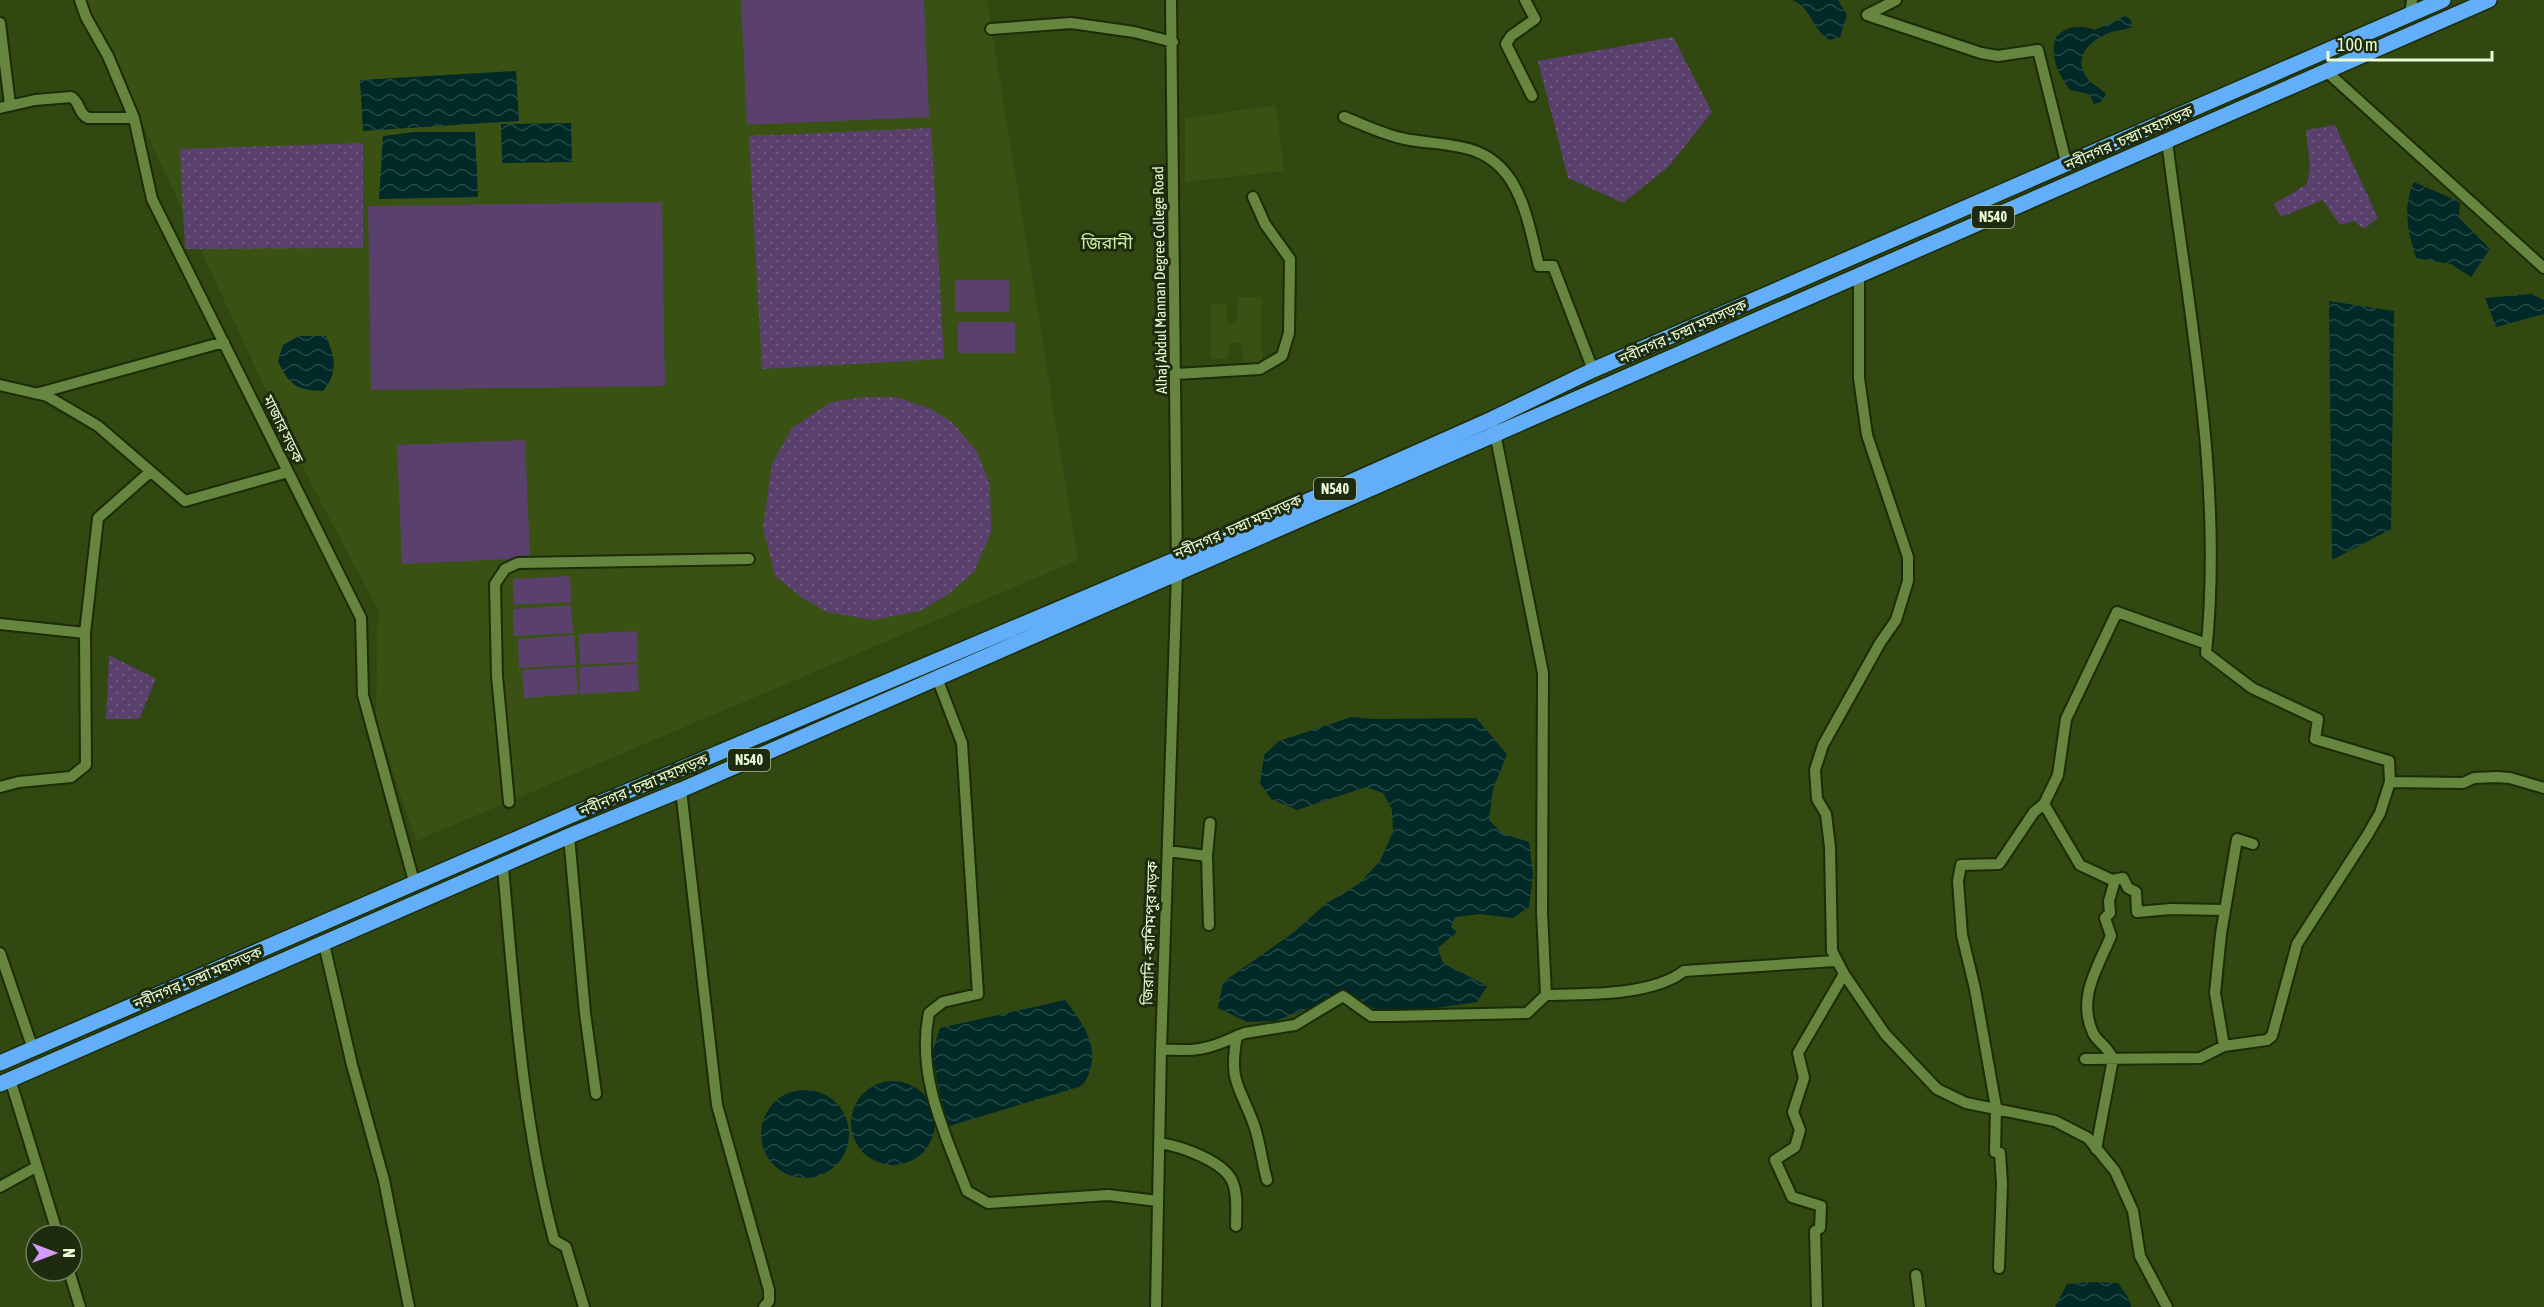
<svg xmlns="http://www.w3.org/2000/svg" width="2544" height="1307" viewBox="0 0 2544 1307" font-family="'Asap Condensed','Noto Sans Bengali',sans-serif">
<defs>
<pattern id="park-dots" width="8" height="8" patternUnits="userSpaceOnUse" patternTransform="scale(1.5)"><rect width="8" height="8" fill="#59406d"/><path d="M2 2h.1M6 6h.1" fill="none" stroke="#715c81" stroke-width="1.8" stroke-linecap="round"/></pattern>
<pattern id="water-waves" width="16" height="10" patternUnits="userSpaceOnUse" patternTransform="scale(1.5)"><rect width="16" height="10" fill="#002927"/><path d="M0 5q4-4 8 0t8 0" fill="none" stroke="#254946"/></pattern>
</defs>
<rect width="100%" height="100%" fill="#314811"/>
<path fill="#395214" d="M 85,0 L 987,0 L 1078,560 L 416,841 L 376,719 L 378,610 L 295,453 Z
M 1276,105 L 1284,171 L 1185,182 L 1185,118 Z
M 1238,297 L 1262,297 L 1262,364 L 1244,364 L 1241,342 L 1230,343 L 1227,359 L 1211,359 L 1210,304 L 1227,303 L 1227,323 L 1236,323 Z"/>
<path fill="#59406d" d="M 741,0 L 924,0 L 929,117 L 747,125 Z
M 662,202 L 665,386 L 371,390 L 368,206 Z
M 955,280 L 1009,280 L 1009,312 L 955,312 Z
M 958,322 L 1015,322 L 1015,353 L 958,353 Z
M 525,440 L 530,558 L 402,564 L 397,445 Z
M 570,576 L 571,602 L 514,605 L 513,579 Z
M 571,605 L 573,633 L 514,636 L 513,609 Z
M 637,631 L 638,662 L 580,665 L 579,634 Z
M 574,635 L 576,665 L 519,668 L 518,639 Z
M 637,664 L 639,691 L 580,694 L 579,667 Z
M 576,667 L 578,694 L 524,698 L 522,670 Z"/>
<path fill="url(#park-dots)" d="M 1673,37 L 1712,112 L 1668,167 L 1623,203 L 1568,178 L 1538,61 Z
M 2335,125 L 2378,218 L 2364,229 L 2354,221 L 2340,225 L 2323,200 L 2281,217 L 2274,204 L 2307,184 L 2310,167 L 2306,130 Z
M 931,128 L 944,359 L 762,369 L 749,136 Z
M 363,143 L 363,248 L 185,249 L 180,149 Z
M 865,397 L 896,397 L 931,409 L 952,422 L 977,452 L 990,485 L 991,532 L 974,572 L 947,595 L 920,611 L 873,620 L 827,612 L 803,598 L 775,576 L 763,527 L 772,464 L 792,428 L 831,402 Z
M 109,655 L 156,679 L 139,719 L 106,719 Z"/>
<path fill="url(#water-waves)" d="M 1792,0 L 1838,0 L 1847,15 L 1840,37 L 1830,40 C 1813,31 1811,7 1792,0 Z
M 2125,16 L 2131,20 L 2132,27 C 2125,30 2116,30 2109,33 C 2090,40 2071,59 2088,79 C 2092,85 2101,88 2106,94 L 2101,102 L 2094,104 L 2089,94 L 2070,90 C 2059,75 2049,57 2056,37 C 2068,25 2080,25 2095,30 Z
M 516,71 L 519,121 L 363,131 L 360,80 Z
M 571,123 L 572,162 L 502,163 L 501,124 Z
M 414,132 L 475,132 L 478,197 L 379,199 L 383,136 Z
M 2414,182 L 2460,202 L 2459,218 L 2490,249 L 2471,277 L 2451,264 L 2416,258 C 2408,232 2402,207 2414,182 Z
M 2531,294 L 2544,300 L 2544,314 L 2496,327 L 2485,298 Z
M 2329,301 L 2394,311 L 2391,529 L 2332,560 Z
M 299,336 L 326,336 C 335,358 339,371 323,391 C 296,390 289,385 278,361 L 283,345 Z
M 1352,717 L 1374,719 L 1476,718 L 1507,754 L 1493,789 L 1489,820 L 1503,834 L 1529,842 L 1533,875 L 1529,907 L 1513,918 L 1480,914 L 1455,917 L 1451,927 L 1457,932 L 1438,948 L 1443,963 L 1487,986 L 1477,1002 L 1435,1008 L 1379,1011 L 1345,992 L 1335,994 L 1321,1004 L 1275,1021 L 1247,1022 L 1218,1008 L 1223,982 L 1293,933 L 1327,903 L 1359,884 L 1380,861 L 1393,832 L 1392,810 L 1383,793 L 1366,787 L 1297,810 L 1271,799 L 1260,783 L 1264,755 L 1279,741 Z
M 1065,1000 C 1086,1026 1104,1055 1082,1086 L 949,1126 L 940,1096 L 932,1053 L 940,1028 Z
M851 1123a42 42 0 1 1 84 0a42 42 0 1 1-84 0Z
M761 1134a44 44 0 1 1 88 0a44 44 0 1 1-88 0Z
M 2092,1282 L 2118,1283 L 2129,1299 L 2131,1307 L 2055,1307 L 2067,1284 Z"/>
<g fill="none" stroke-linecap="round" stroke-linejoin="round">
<g stroke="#1c2c06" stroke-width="14">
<path id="minor" d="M 80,0 L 86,17 L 108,56 L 134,118 L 152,199 L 361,618 L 363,695 L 415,885
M 1525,0 L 1535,19 L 1511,36 L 1506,44 L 1532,96
M 1896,0 L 1867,15 L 1981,53 L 1998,56 L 2038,50 L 2067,166
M 2410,14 L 2412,0
M 0,23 L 10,105
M 991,29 L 1071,23 L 1134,32 L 1173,42
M 2326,71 L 2544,268
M 0,108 L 35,100 L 71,97 C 80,101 78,114 88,118 L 134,118
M 1344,117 C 1364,125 1384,135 1405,139 C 1447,147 1486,140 1512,182 C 1527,207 1532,238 1539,266 L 1553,266 L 1593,370
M 2167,141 C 2188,310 2224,482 2206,653 L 2252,688 L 2318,719 L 2315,739 L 2389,761 L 2390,782 L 2463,783 L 2474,778 L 2497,777 L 2510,778 L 2544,788
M 1859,275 L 1859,378 L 1867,435 L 1908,557 L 1908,581 L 1896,620 L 1880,643 L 1823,745 L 1815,770 L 1817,799 L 1826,814 L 1830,847 L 1832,951 L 1844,974 L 1885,1034 L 1937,1089 L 1966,1103 L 2055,1121 L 2088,1138 L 2115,1171 L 2133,1211 L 2140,1256 L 2167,1307
M 1176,374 L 1260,369 L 1282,356 L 1289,333 L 1290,259 L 1265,224 L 1253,197
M 0,385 L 47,396 L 98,426 L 185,501 L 288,472
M 39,393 L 224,342
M 0,624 L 85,633
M 2207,644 L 2117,612 L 2066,719 L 2058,775 L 2044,804 L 2080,865 L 2112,880 L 2123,878 L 2128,888 L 2136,892 L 2137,912 L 2171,909 L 2225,910
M 937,678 L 962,743 L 978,994 L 943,1002 L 929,1013 C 916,1075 945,1134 967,1191 L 988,1203 L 1108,1195 L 1158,1201
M 0,787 L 19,782 L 71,777 L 86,765 L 85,633 L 98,518 L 150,472
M 681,790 L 717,1105 L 769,1290 L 769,1301 L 764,1307
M 509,802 L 497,676 L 495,584 L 505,569 L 518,563 L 749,559
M 569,836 L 585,1013 L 596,1094
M 1168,851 L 1207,856 L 1209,925
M 1207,856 L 1210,823
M 503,867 C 514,991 522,1118 554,1240 L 566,1247 L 584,1307
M 324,944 L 352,1065 L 384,1180 L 409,1307
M 0,953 L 33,1049
M 1546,995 C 1586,994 1652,996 1684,971 L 1835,961
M 2224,1046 L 2215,993 L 2221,934 L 2237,839 L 2253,844
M 1161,1049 C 1193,1052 1208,1050 1237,1036
M 2085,1059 L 2200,1058 L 2224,1046 L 2267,1040 L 2272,1036 L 2297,944 L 2368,834 L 2380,813 L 2390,782
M 10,1079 L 58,1235
M 1159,1143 C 1180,1146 1225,1161 1233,1183 C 1238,1196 1236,1212 1236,1226
M 2096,1149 L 2113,1059 C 2107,1045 2098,1043 2093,1033 C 2077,998 2097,969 2111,936 L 2105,918 L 2110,913 L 2109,901 L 2115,880
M 1267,1180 C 1262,1162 1260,1142 1254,1125 C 1240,1086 1228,1082 1237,1036 L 1245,1033 L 1295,1025 L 1343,996 L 1371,1016 L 1391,1016 L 1527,1013 L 1546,995 L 1542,912 L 1543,673 L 1494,428
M 0,1187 L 36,1167
M 1999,1268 L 2002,1184 L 2000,1153 L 1995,1152 L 1996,1107 L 1975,989 L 1962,935 L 1958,881 L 1961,865 L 1999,864 L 2034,812 L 2044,804
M 69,1271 L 80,1307
M 1916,1275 L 1920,1307
M 1156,1307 L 1161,1049 L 1177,574 L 1171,0
M 1817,1307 L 1815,1231 L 1820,1228 L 1821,1206 L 1792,1197 L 1775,1160 L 1795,1147 L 1800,1130 L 1793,1112 L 1804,1078 L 1798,1053 L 1844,974"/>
</g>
<g stroke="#1c2c06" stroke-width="18">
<path id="highway" d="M 0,1063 L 567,817 L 1177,559 L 1492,419 L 1593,370 L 2443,0
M 0,1084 L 569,836 L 681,790 L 2489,0"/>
</g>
<use href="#minor" stroke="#668640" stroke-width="10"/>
<use href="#highway" stroke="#62aef9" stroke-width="15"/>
</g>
<g text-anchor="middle" stroke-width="6" stroke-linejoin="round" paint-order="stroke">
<g fill="#1e2b0e" stroke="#adbe9b" stroke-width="1.5">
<rect x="1972" y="206" width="42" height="22" rx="4.5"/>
<rect x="1314" y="478" width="42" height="22" rx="4.5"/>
<rect x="728" y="749" width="42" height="22" rx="4.5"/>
</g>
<g font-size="14" font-weight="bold" fill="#eafdd7">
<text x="1993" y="222">N540</text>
<text x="1335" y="494">N540</text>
<text x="749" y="765">N540</text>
</g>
<g font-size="15" fill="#eafdd7" stroke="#1e2b0e">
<text transform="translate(2129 138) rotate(-24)" y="5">নবীনগর - চন্দ্রা মহাসড়ক</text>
<text transform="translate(1160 280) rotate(-91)" y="5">Alhaj Abdul Mannan Degree College Road</text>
<text transform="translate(1683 332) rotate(-24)" y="5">নবীনগর - চন্দ্রা মহাসড়ক</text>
<text transform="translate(283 429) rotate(64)" y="5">মাজার সড়ক</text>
<text transform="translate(1238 527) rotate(-24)" y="5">নবীনগর - চন্দ্রা মহাসড়ক</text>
<text transform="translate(644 785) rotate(-23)" y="5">নবীনগর - চন্দ্রা মহাসড়ক</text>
<text transform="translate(1150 933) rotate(-88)" y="5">জিরানি - কাশিমপুর সড়ক</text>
<text transform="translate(198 978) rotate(-23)" y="5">নবীনগর - চন্দ্রা মহাসড়ক</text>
</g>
<g font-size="18" fill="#c8eda2" stroke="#1e2b0e">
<text x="1107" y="249">জিরানী</text>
</g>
</g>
<g transform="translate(54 1253) rotate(90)"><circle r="28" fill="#1e2b0e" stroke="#707f5e" stroke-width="1.5"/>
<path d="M0-4.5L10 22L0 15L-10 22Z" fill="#d39cfc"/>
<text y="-9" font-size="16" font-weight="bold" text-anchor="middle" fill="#eafdd7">N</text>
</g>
<path d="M2328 51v9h164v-9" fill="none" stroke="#eafdd7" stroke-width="3"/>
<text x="2337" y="51" font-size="18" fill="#eafdd7" stroke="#1e2b0e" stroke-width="4.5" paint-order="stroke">100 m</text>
</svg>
